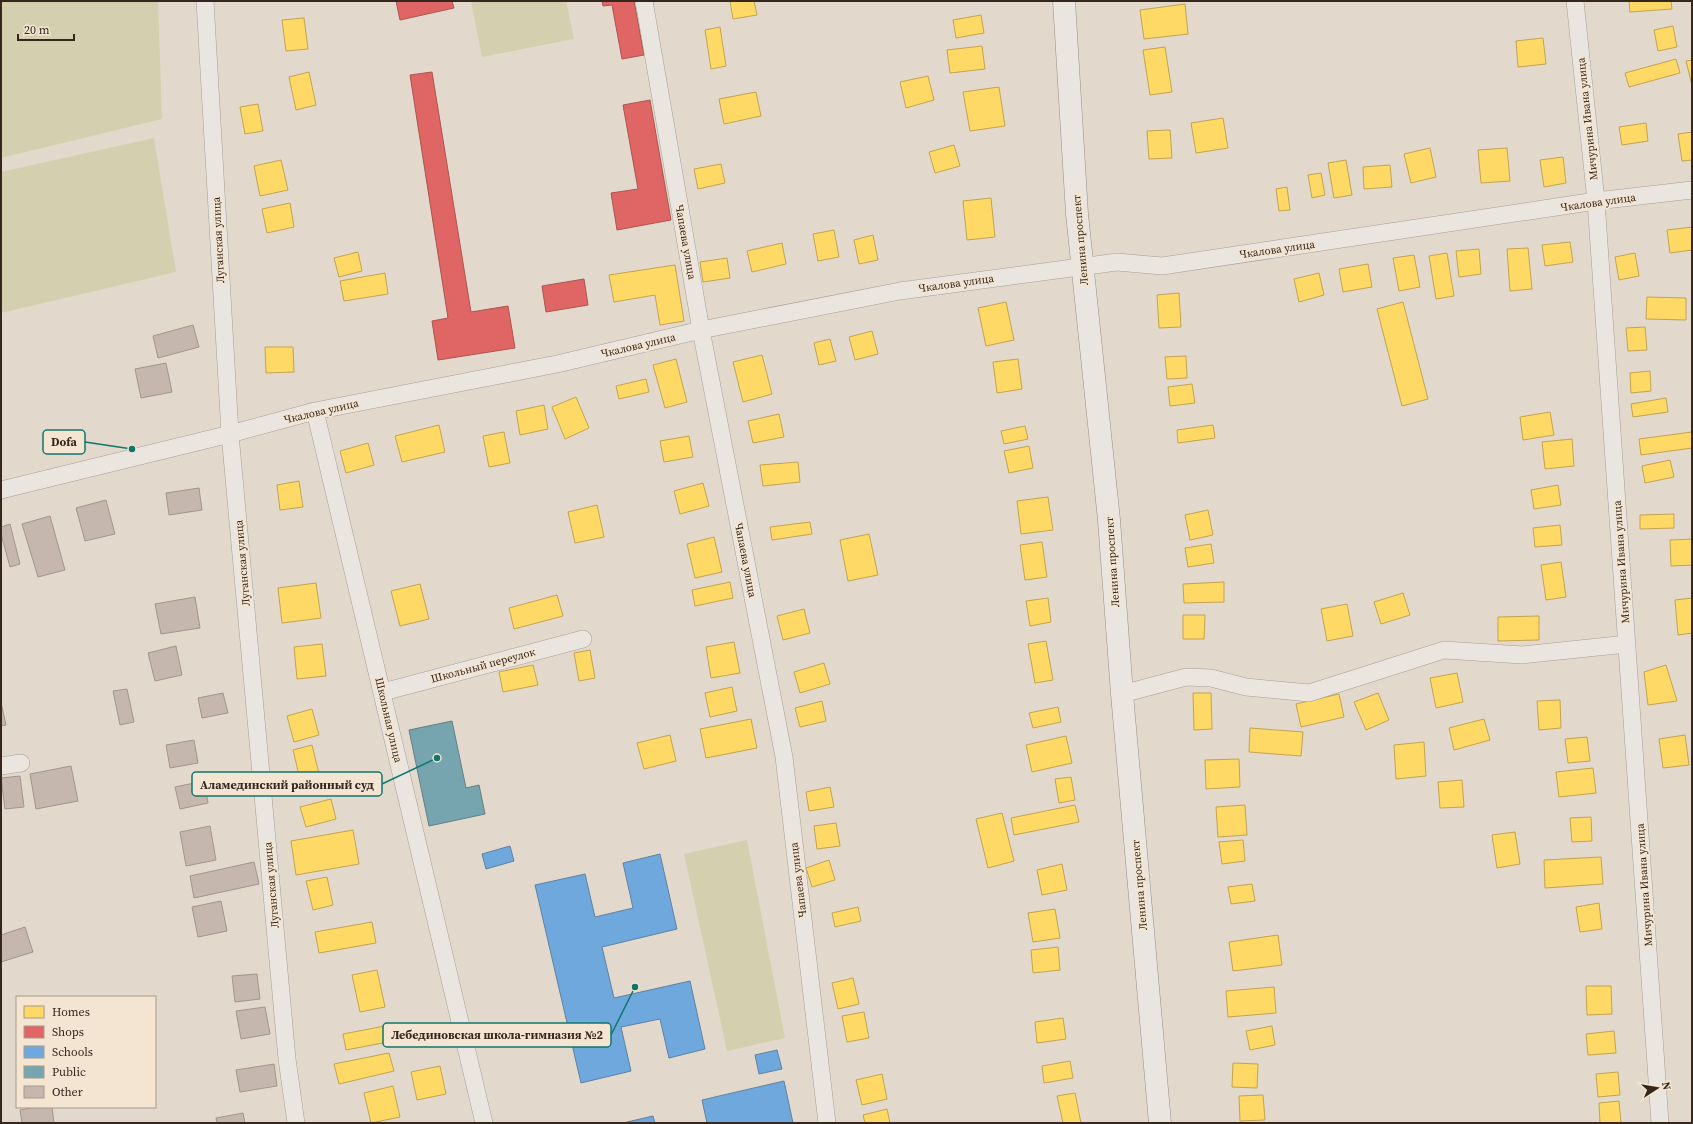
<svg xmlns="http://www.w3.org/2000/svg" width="1693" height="1124" viewBox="0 0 1693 1124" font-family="'Source Serif 4',serif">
<rect width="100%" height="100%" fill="#e2d9cc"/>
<path fill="#d4d0af" d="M 1,1 L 158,1 L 162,119 L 1,158 Z
M 471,1 L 566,1 L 574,39 L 482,57 Z
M 154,138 L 176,272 L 1,313 L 1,172 Z
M 747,840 L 785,1038 L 727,1051 L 684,854 Z"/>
<path fill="#ffd966" stroke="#c2a350" d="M 730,1 L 754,1 L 757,15 L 733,19 Z
M 1629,1 L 1671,1 L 1672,9 L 1630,12 Z
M 1185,4 L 1188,34 L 1144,39 L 1140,10 Z
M 981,15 L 984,33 L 956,38 L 953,20 Z
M 304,18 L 308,49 L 286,51 L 282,20 Z
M 1673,26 L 1677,47 L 1658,51 L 1654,30 Z
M 720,27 L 726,66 L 711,69 L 705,30 Z
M 1543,38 L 1546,64 L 1518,67 L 1516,41 Z
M 982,46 L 985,69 L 950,73 L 947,50 Z
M 1165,47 L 1172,92 L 1150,95 L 1143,50 Z
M 1676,59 L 1680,73 L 1629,87 L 1625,73 Z
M 1692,60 L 1692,85 L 1686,61 Z
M 309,72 L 316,105 L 296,110 L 289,77 Z
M 928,76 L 934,100 L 906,108 L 900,82 Z
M 999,87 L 1005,126 L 970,131 L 963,92 Z
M 756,92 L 761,116 L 724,124 L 719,99 Z
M 258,104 L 263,131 L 245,134 L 240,107 Z
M 1223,118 L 1228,148 L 1196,153 L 1191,123 Z
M 1646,123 L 1648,141 L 1622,145 L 1619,127 Z
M 1170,130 L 1172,158 L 1149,159 L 1147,131 Z
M 1692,132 L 1692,160 L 1682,161 L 1678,134 Z
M 954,145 L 960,166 L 935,173 L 929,152 Z
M 1430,148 L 1436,177 L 1411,183 L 1404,154 Z
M 1507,148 L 1510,181 L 1481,183 L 1478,150 Z
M 1563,157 L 1566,183 L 1544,187 L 1540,160 Z
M 281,160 L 288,190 L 260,196 L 254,166 Z
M 1346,160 L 1352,195 L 1334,198 L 1328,163 Z
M 721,164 L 725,183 L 698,189 L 694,169 Z
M 1390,165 L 1392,187 L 1364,189 L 1363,167 Z
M 1321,173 L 1325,195 L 1312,198 L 1308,175 Z
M 1287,187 L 1290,210 L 1279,211 L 1276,189 Z
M 991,198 L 995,237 L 967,240 L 963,201 Z
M 290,203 L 294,227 L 267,233 L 262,209 Z
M 1692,227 L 1692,250 L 1670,253 L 1667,230 Z
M 834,230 L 839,257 L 818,261 L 813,234 Z
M 873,235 L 878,260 L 859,264 L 854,240 Z
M 1570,242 L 1573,262 L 1545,266 L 1542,245 Z
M 782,243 L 786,264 L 752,272 L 747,251 Z
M 1528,248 L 1532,289 L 1510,291 L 1507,249 Z
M 1479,249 L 1481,274 L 1459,277 L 1456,251 Z
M 358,252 L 362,271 L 339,277 L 334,258 Z
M 1447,253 L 1454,296 L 1436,299 L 1429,256 Z
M 1635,253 L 1639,276 L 1619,280 L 1615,257 Z
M 1414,255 L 1420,287 L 1399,291 L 1393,258 Z
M 727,258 L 730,278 L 703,282 L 700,262 Z
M 1368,264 L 1372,287 L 1343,292 L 1339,269 Z
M 675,265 L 684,321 L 660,325 L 655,295 L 614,302 L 609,275 Z
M 385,273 L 388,294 L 344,301 L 340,281 Z
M 1319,273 L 1324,295 L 1299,302 L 1294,279 Z
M 1179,293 L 1181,327 L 1159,328 L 1157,295 Z
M 1647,297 L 1686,298 L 1686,320 L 1646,319 Z
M 1006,302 L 1014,340 L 986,346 L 978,308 Z
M 1403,302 L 1428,399 L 1402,406 L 1377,309 Z
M 1645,327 L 1647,350 L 1628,351 L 1626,328 Z
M 872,331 L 878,354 L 855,360 L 849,337 Z
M 830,339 L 836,361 L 819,365 L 814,343 Z
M 265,347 L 293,347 L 294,372 L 266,373 Z
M 762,355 L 772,394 L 743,402 L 733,362 Z
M 1186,356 L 1187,378 L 1167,379 L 1165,357 Z
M 676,359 L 687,402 L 665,408 L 653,365 Z
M 1018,359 L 1022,389 L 997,393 L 993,362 Z
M 1650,371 L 1651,391 L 1631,393 L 1630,373 Z
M 646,379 L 649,392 L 619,399 L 616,386 Z
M 1192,384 L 1195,403 L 1170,406 L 1168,387 Z
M 576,397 L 589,428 L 565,439 L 552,407 Z
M 1666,398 L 1668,412 L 1633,417 L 1631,404 Z
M 544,405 L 548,429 L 520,435 L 516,411 Z
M 1550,412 L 1554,435 L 1523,440 L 1520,417 Z
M 779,414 L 784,437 L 753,443 L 748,421 Z
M 439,425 L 445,452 L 402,462 L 395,436 Z
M 1213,425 L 1215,438 L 1178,443 L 1177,430 Z
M 1025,426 L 1028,439 L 1004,444 L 1001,431 Z
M 504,432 L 510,463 L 489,467 L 483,436 Z
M 1692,432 L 1692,448 L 1641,455 L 1639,439 Z
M 689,436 L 693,457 L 664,462 L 660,441 Z
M 1572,439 L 1574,466 L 1545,469 L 1542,442 Z
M 368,443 L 374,465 L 346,473 L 340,451 Z
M 1029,446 L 1033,468 L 1009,473 L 1004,451 Z
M 1670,460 L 1674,477 L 1645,483 L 1642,466 Z
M 798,462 L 800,482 L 763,486 L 760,465 Z
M 299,481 L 303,507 L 280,510 L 277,485 Z
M 703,483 L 709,506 L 680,514 L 674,491 Z
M 1558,485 L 1561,505 L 1534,509 L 1531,490 Z
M 1048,497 L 1053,530 L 1021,534 L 1017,501 Z
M 597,505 L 604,537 L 575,543 L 568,512 Z
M 1208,510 L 1213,535 L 1190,540 L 1185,515 Z
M 1674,514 L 1674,528 L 1640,529 L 1640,515 Z
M 810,522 L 812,534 L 772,540 L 770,527 Z
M 1560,525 L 1562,545 L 1535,547 L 1533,528 Z
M 869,534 L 878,575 L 848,581 L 840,540 Z
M 714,537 L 722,572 L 695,578 L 687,544 Z
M 1692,539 L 1692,565 L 1671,566 L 1670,540 Z
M 1042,542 L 1047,577 L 1025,580 L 1020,545 Z
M 1211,544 L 1214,563 L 1188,567 L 1185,548 Z
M 1561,562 L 1566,597 L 1546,600 L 1541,565 Z
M 730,582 L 733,598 L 695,606 L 692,590 Z
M 1224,582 L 1224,602 L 1184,603 L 1183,584 Z
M 316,583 L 321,618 L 282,623 L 278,588 Z
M 420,584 L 429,619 L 400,626 L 391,591 Z
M 1403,593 L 1410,615 L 1381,624 L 1374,602 Z
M 557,595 L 563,616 L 514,629 L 509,608 Z
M 1048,598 L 1051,622 L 1030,626 L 1026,601 Z
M 1692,598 L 1692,633 L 1678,635 L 1675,600 Z
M 1347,604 L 1353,636 L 1327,641 L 1321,609 Z
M 804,609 L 810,633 L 783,640 L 777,616 Z
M 1183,615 L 1205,615 L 1204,639 L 1183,639 Z
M 1539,616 L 1539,640 L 1498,641 L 1498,617 Z
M 1046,641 L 1053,680 L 1035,683 L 1028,644 Z
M 734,642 L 740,673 L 711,678 L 706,647 Z
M 322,644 L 326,676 L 297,679 L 294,647 Z
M 590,650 L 595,678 L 579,681 L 574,653 Z
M 824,663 L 830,684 L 800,693 L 794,672 Z
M 533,665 L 538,685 L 503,692 L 499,672 Z
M 1666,665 L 1677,701 L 1648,705 L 1644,672 Z
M 1457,673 L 1463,702 L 1436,708 L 1430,678 Z
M 732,687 L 737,711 L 710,717 L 705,693 Z
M 1193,693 L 1211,693 L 1212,729 L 1194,730 Z
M 1378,693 L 1389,720 L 1366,730 L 1354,702 Z
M 1339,694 L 1344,717 L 1301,727 L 1296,704 Z
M 1560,700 L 1561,728 L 1539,730 L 1537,701 Z
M 822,701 L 826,721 L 800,727 L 795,708 Z
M 1058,707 L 1061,722 L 1033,728 L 1029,713 Z
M 312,709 L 319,735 L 294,742 L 287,716 Z
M 751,719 L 757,748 L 706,758 L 700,729 Z
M 1484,719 L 1490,740 L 1454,750 L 1449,728 Z
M 1250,728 L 1303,732 L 1301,756 L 1249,752 Z
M 670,735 L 676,761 L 644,769 L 637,743 Z
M 1685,735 L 1689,765 L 1663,768 L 1659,739 Z
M 1066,736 L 1072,763 L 1032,772 L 1026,745 Z
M 1587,737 L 1590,761 L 1568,763 L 1565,739 Z
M 1424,742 L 1426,776 L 1396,779 L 1394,745 Z
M 312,745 L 319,774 L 300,779 L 293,750 Z
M 1239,759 L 1240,787 L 1206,789 L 1205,760 Z
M 1593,768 L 1596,793 L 1559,797 L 1556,772 Z
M 1071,777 L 1075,800 L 1059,803 L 1055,779 Z
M 1462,780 L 1464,807 L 1440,808 L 1438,782 Z
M 830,787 L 834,807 L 809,811 L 806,792 Z
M 331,799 L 336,819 L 306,827 L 300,807 Z
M 1075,805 L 1079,822 L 1014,835 L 1011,818 Z
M 1245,805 L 1247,835 L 1218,837 L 1216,807 Z
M 1002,813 L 1014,861 L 988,868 L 976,819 Z
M 1591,817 L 1592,841 L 1572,842 L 1570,818 Z
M 836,823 L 840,846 L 817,849 L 814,826 Z
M 353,830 L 359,864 L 296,875 L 291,841 Z
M 1515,832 L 1520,864 L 1497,868 L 1492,835 Z
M 1243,840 L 1245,861 L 1222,864 L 1219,842 Z
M 1601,857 L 1603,884 L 1545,888 L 1544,860 Z
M 829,860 L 835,880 L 812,887 L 806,868 Z
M 1062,864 L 1067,890 L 1042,895 L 1037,870 Z
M 327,877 L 333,905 L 313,910 L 306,881 Z
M 1252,884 L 1255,901 L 1231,904 L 1228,887 Z
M 1599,903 L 1602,929 L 1580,932 L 1576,907 Z
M 858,907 L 861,921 L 835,927 L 832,913 Z
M 1055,909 L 1060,938 L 1033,942 L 1028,913 Z
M 372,922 L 376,943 L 319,953 L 315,932 Z
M 1278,935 L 1282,965 L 1233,971 L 1229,942 Z
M 1058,947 L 1060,970 L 1033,973 L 1031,950 Z
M 377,970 L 385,1007 L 360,1012 L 352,975 Z
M 853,978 L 859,1004 L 838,1009 L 832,983 Z
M 1586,986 L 1611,986 L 1612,1014 L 1587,1015 Z
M 1274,987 L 1276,1013 L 1228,1017 L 1226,991 Z
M 864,1012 L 869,1038 L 847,1042 L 842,1016 Z
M 1063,1018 L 1066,1039 L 1037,1043 L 1035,1022 Z
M 390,1025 L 393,1041 L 346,1050 L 343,1034 Z
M 1272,1026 L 1275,1045 L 1250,1050 L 1246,1031 Z
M 1614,1031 L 1616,1053 L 1588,1055 L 1586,1034 Z
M 389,1053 L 394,1071 L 339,1084 L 334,1064 Z
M 1070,1061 L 1073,1078 L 1044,1083 L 1042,1066 Z
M 1233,1063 L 1258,1064 L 1257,1088 L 1232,1087 Z
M 440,1066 L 446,1094 L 417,1100 L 411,1072 Z
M 1618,1072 L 1620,1095 L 1598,1097 L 1596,1074 Z
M 882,1074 L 887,1099 L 862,1105 L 856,1080 Z
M 393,1086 L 400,1117 L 371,1123 L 364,1093 Z
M 1075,1093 L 1081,1123 L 1063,1123 L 1057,1096 Z
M 1263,1095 L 1265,1120 L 1240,1121 L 1239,1096 Z
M 1619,1101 L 1621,1123 L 1600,1123 L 1599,1103 Z
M 887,1109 L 890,1123 L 865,1123 L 863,1115 Z"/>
<path fill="#e06666" stroke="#ad5350" d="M 396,1 L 452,1 L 454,8 L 400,20 Z
M 602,1 L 634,1 L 644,55 L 622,59 L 612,5 L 603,6 Z
M 432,72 L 471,312 L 508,306 L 515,348 L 438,360 L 432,321 L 448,318 L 410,75 Z
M 650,100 L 671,220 L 617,230 L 611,193 L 638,189 L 623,105 Z
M 584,279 L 588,305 L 546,312 L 542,286 Z"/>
<path fill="#6fa8dc" stroke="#5e81a3" d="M 510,846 L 514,861 L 486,869 L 482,854 Z
M 660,854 L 677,929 L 602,947 L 614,998 L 690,981 L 705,1049 L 669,1058 L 660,1019 L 621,1027 L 631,1071 L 581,1083 L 535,885 L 585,874 L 595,917 L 633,908 L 623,863 Z
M 777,1050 L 782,1069 L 759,1074 L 755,1055 Z
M 784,1081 L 793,1123 L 707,1123 L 702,1100 Z
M 653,1116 L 655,1123 L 623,1123 Z"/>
<path fill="#76a5af" stroke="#627f84" d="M 452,721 L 466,788 L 479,785 L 485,814 L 429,826 L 409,730 Z"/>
<path fill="#c5b7ad" stroke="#a2958c" d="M 193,325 L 199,347 L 158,358 L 153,336 Z
M 166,363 L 172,392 L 141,398 L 135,369 Z
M 199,488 L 202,510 L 169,515 L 166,493 Z
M 106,500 L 115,534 L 85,541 L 76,508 Z
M 50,516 L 65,570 L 38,577 L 22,524 Z
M 10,524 L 20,564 L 10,567 L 1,534 L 1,527 Z
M 195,597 L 200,628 L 161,634 L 155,604 Z
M 176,646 L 182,675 L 155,681 L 148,653 Z
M 127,689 L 134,722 L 120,725 L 113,691 Z
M 223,693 L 228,713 L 202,718 L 198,698 Z
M 1,702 L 6,725 L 1,726 Z
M 194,740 L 198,763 L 170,768 L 166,745 Z
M 71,766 L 78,801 L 36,809 L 30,774 Z
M 20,776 L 24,807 L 5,809 L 1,778 Z
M 204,781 L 208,803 L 180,809 L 175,787 Z
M 210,826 L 216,860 L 186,866 L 180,832 Z
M 254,862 L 259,884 L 194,898 L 190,876 Z
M 221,901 L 227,931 L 198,937 L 192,907 Z
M 25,927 L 33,952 L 1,962 L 1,935 Z
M 257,974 L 260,999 L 235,1002 L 232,976 Z
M 265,1007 L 270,1034 L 241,1039 L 236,1011 Z
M 274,1064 L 277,1086 L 240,1092 L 236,1070 Z
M 37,1107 L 52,1107 L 54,1123 L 22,1123 L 20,1110 Z
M 243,1113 L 245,1123 L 217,1123 L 216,1118 Z"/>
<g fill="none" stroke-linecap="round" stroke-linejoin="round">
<g stroke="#a79e95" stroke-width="18">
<path id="street" d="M 205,1 L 230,434 L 287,1059 L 296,1123
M 644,1 L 701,330 L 784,757 L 827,1123
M 1575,1 L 1596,201 L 1660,1123
M 315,411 L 484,1123
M 1,490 L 230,434 L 315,411 L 557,364 L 701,330 L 900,291 L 1117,262 L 1162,266 L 1596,201 L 1692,190
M 383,692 L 583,639
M 1122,694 L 1186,677 L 1211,678 L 1246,687 L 1309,693 L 1444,650 L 1522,655 L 1627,644
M 1,766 L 21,763"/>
</g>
<g stroke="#978e85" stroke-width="23">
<path id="secondary" d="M 1064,1 L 1077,214 L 1109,520 L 1122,694 L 1160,1123"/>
</g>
<use href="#street" stroke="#eae5de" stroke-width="17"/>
<use href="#secondary" stroke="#eae5de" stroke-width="22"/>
</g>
<g text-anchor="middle" stroke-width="4" stroke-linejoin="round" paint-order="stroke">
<g font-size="11" fill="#35261e" stroke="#f3e5d2">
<text transform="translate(1587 119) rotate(-96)" y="4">Мичурина Ивана улица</text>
<text transform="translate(1598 202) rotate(-8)" y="4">Чкалова улица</text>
<text transform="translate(218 240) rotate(-93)" y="4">Луганская улица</text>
<text transform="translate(1080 240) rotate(-95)" y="4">Ленина проспект</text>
<text transform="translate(686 242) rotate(80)" y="4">Чапаева улица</text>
<text transform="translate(1277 249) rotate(-8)" y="4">Чкалова улица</text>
<text transform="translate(956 283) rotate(-8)" y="4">Чкалова улица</text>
<text transform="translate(638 345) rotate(-13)" y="4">Чкалова улица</text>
<text transform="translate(321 411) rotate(-13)" y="4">Чкалова улица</text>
<text transform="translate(746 560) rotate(79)" y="4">Чапаева улица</text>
<text transform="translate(1112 562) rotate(-94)" y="4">Ленина проспект</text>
<text transform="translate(1621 562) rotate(-94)" y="4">Мичурина Ивана улица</text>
<text transform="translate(242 563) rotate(-95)" y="4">Луганская улица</text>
<text transform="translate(483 665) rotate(-15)" y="4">Школьный переулок</text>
<text transform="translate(389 720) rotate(77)" y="4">Школьная улица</text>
<text transform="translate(798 880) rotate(-97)" y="4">Чапаева улица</text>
<text transform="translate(271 885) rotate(-95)" y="4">Луганская улица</text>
<text transform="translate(1139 885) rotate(-95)" y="4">Ленина проспект</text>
<text transform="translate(1644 885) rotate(-94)" y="4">Мичурина Ивана улица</text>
</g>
</g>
<path fill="none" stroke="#0f766e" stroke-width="1.5" d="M132 449L85 442M437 758L382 784M635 987L611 1035"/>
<g fill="#0f766e" stroke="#f3e5d2" stroke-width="1.5">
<circle cx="132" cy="449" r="4"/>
<circle cx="437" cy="758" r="4"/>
<circle cx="635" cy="987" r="4"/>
</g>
<g fill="#f3e5d2" stroke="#0f766e" stroke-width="1.5">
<rect x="43" y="430" width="42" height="24" rx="4"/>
<rect x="192" y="772" width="190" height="24" rx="4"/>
<rect x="383" y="1023" width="228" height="24" rx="4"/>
</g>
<g font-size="12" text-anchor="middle" font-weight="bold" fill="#35261e">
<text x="64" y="446">Dofa</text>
<text x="287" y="789">Аламединский районный суд</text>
<text x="497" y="1039">Лебединовская школа-гимназия №2</text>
</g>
<rect width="1693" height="1124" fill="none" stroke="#35261e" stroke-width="4"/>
<rect x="16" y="996" width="140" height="112" fill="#f3e5d2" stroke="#a7998a"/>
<rect x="24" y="1006" width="20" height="12" fill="#ffd966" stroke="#a7998a"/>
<text x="52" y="1016" font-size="12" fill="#35261e">Homes</text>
<rect x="24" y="1026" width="20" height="12" fill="#e06666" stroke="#a7998a"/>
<text x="52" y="1036" font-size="12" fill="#35261e">Shops</text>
<rect x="24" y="1046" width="20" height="12" fill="#6fa8dc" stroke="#a7998a"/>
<text x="52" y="1056" font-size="12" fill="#35261e">Schools</text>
<rect x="24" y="1066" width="20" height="12" fill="#76a5af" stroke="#a7998a"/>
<text x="52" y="1076" font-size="12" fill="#35261e">Public</text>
<rect x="24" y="1086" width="20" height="12" fill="#c5b7ad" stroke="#a7998a"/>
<text x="52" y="1096" font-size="12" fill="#35261e">Other</text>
<g transform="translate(1657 1088) rotate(78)" stroke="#f3e5d2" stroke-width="3" paint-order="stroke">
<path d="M0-3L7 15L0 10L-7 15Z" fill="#35261e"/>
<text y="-6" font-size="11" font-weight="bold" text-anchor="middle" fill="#35261e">N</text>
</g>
<path d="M18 34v6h56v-6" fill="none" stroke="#35261e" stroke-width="2"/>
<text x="24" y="34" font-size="12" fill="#35261e" stroke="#f3e5d2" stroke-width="3" paint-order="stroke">20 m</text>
</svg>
